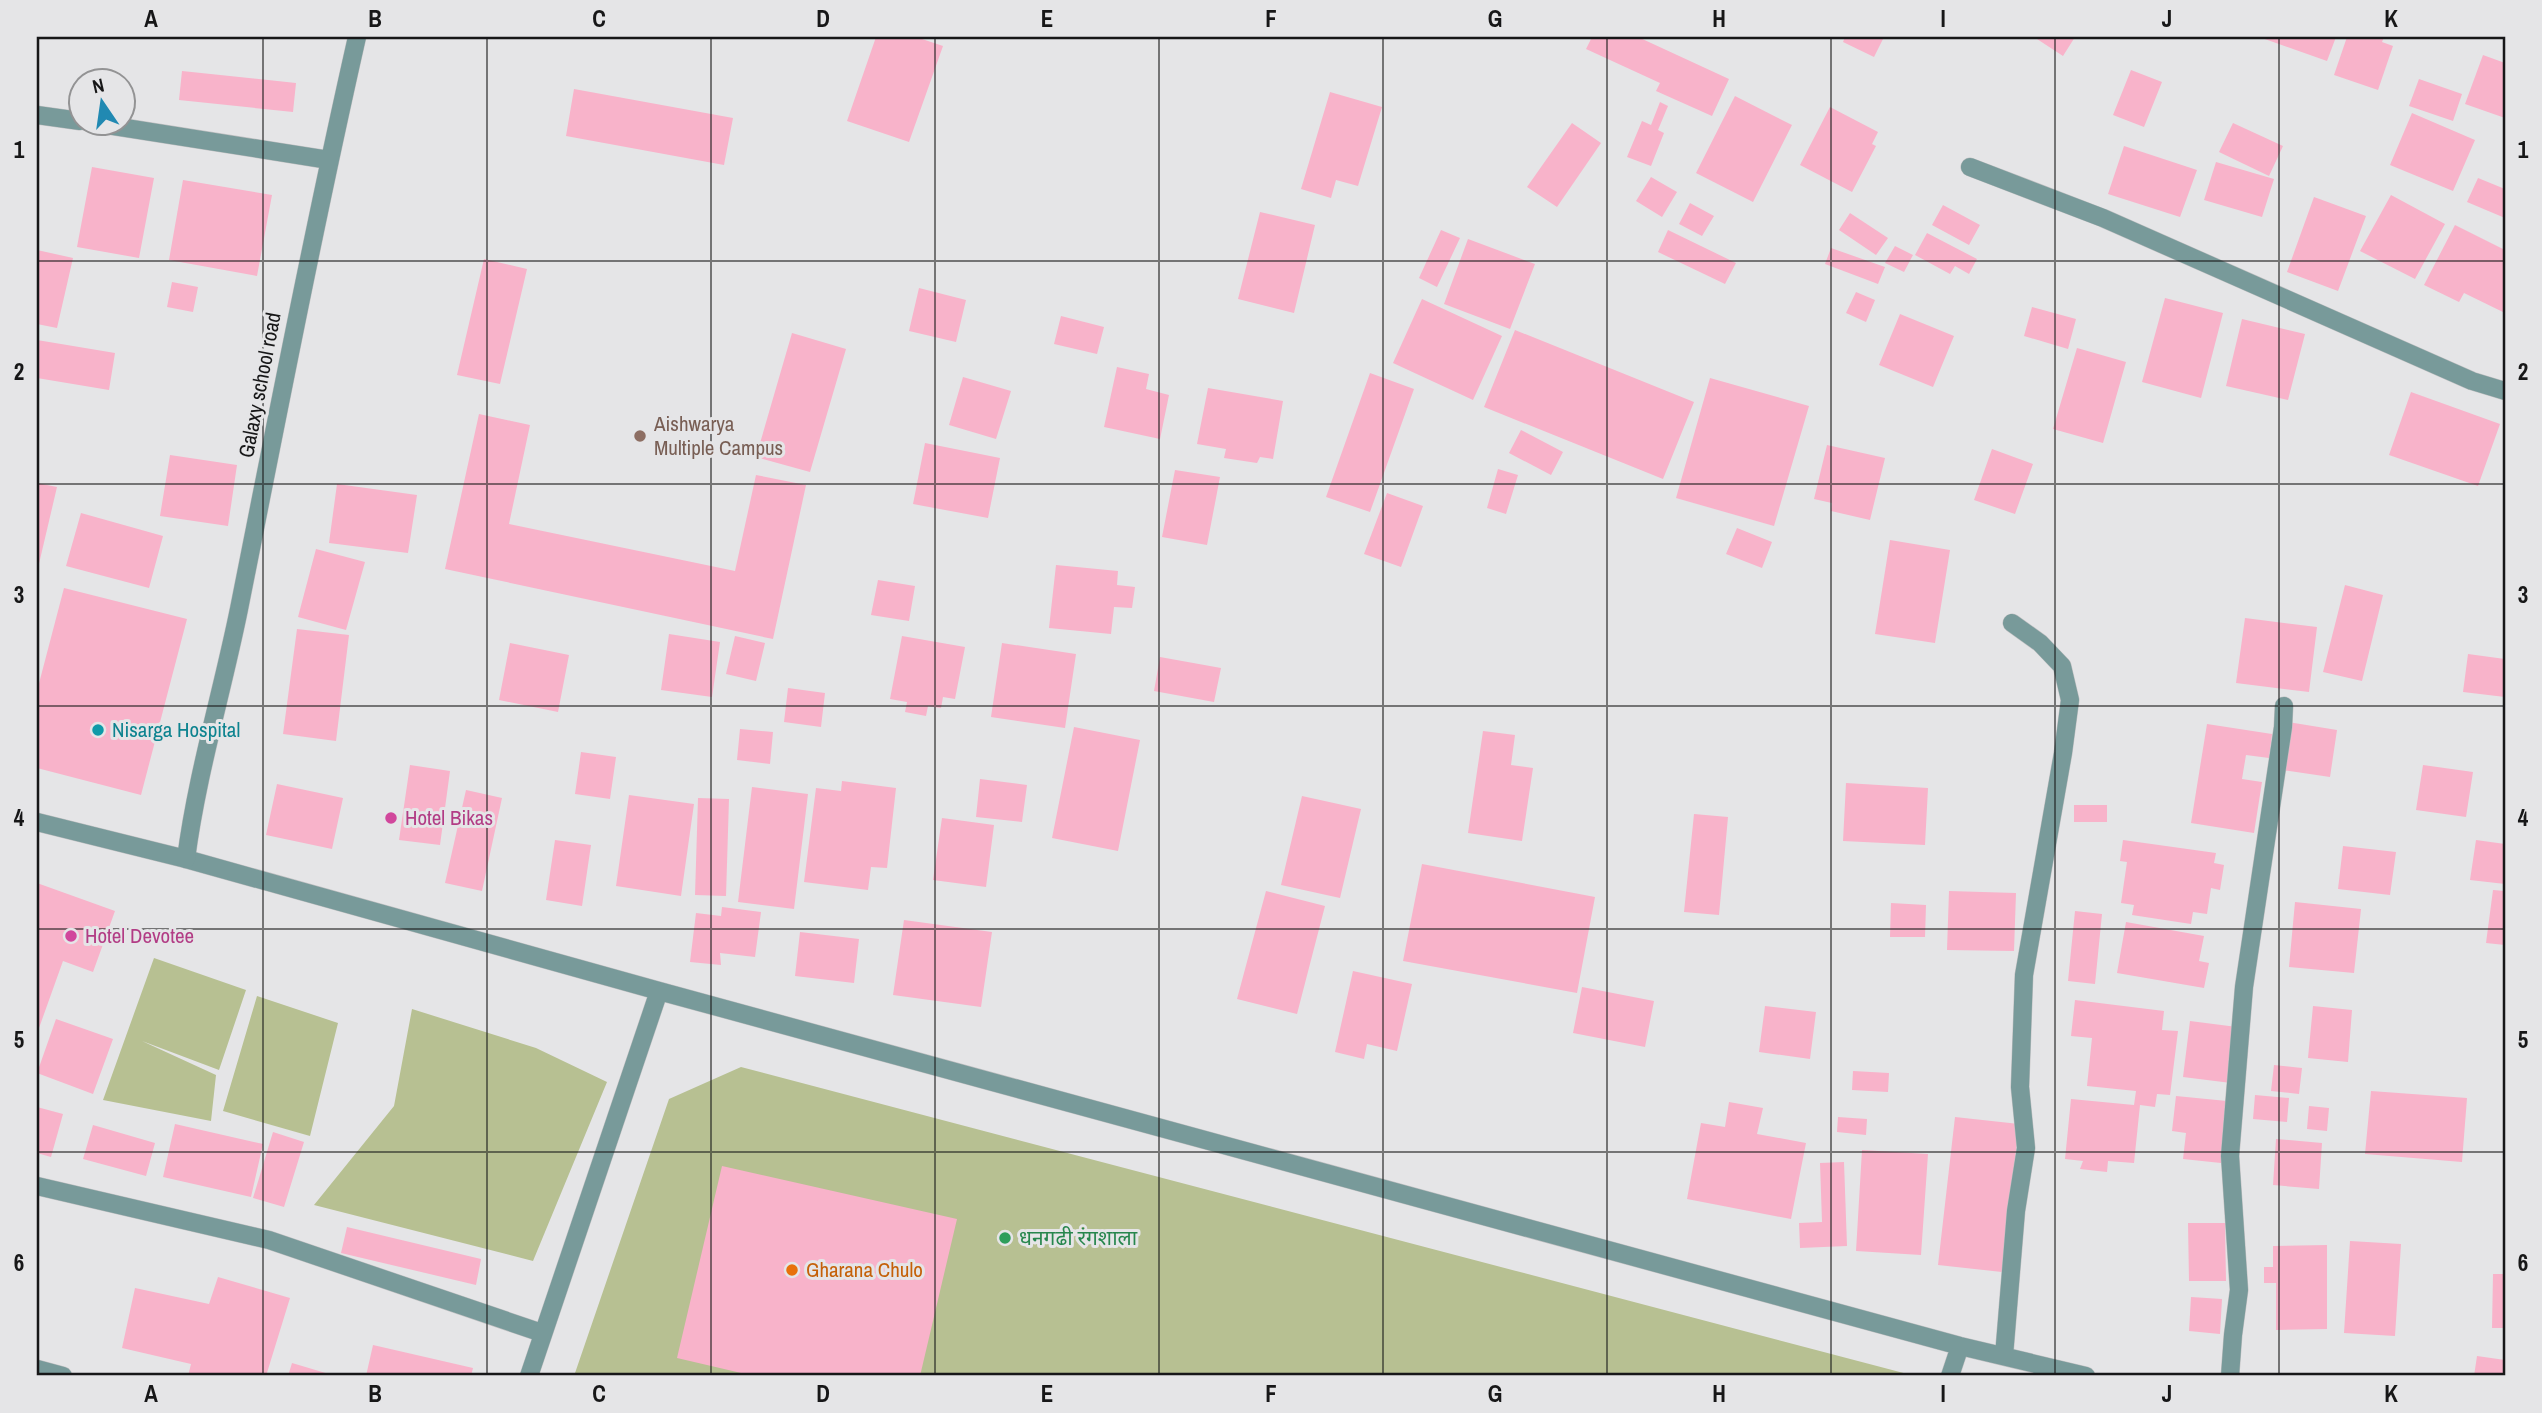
<svg xmlns="http://www.w3.org/2000/svg" width="2542" height="1413" viewBox="0 0 2542 1413" font-family="'Archivo Narrow','Noto Sans Devanagari',sans-serif">
<rect width="100%" height="100%" fill="#e5e5e7"/>
<path fill="#b7c092" d="M 154,958 L 246,990 L 219,1070 L 142,1041 L 216,1075 L 211,1121 L 103,1100 Z
M 257,996 L 338,1023 L 310,1136 L 223,1111 Z
M 412,1009 L 536,1048 L 607,1082 L 533,1261 L 314,1205 L 394,1106 Z
M 741,1067 L 1915,1376 L 574,1376 L 669,1099 Z"/>
<path fill="#f8b3ca" d="M 876,37 L 916,37 L 943,46 L 909,142 L 847,121 Z
M 1592,37 L 1638,37 L 1729,79 L 1712,116 L 1656,91 L 1660,83 L 1586,49 Z
M 1845,37 L 1884,37 L 1874,57 L 1843,42 Z
M 2038,37 L 2075,37 L 2063,56 L 2037,39 Z
M 2259,37 L 2336,37 L 2327,61 Z
M 2347,37 L 2384,37 L 2382,42 L 2393,46 L 2378,90 L 2334,75 Z
M 2483,55 L 2505,63 L 2505,118 L 2465,104 Z
M 2131,70 L 2162,82 L 2144,127 L 2113,115 Z
M 182,71 L 296,83 L 293,112 L 179,100 Z
M 2419,79 L 2462,94 L 2453,121 L 2409,106 Z
M 574,89 L 733,118 L 724,165 L 566,136 Z
M 1330,92 L 1382,107 L 1358,186 L 1336,180 L 1331,198 L 1301,189 Z
M 1735,96 L 1792,125 L 1753,202 L 1696,173 Z
M 1660,102 L 1668,106 L 1658,130 L 1664,133 L 1651,166 L 1627,157 L 1642,121 L 1651,125 Z
M 1830,107 L 1878,132 L 1872,144 L 1876,146 L 1852,192 L 1800,165 Z
M 2412,113 L 2475,140 L 2453,191 L 2390,165 Z
M 1572,123 L 1601,143 L 1557,207 L 1527,187 Z
M 2233,123 L 2283,146 L 2269,176 L 2219,152 Z
M 2124,146 L 2197,170 L 2180,217 L 2108,194 Z
M 2216,162 L 2274,179 L 2262,217 L 2204,200 Z
M 92,167 L 154,178 L 139,258 L 77,247 Z
M 1651,177 L 1677,192 L 1662,217 L 1636,201 Z
M 2478,178 L 2505,189 L 2505,218 L 2467,202 Z
M 183,180 L 272,195 L 257,276 L 169,260 Z
M 2391,195 L 2445,224 L 2415,279 L 2360,251 Z
M 2314,197 L 2366,216 L 2338,291 L 2287,272 Z
M 1690,203 L 1714,216 L 1702,236 L 1679,224 Z
M 1943,205 L 1980,225 L 1969,245 L 1932,225 Z
M 1260,212 L 1315,225 L 1294,313 L 1238,299 Z
M 1850,213 L 1888,238 L 1876,255 L 1839,230 Z
M 2455,225 L 2505,250 L 2505,313 L 2464,293 L 2459,302 L 2424,285 Z
M 1441,230 L 1460,238 L 1437,287 L 1419,278 Z
M 1668,230 L 1736,263 L 1725,284 L 1658,252 Z
M 1927,233 L 1977,259 L 1969,274 L 1955,266 L 1950,274 L 1915,255 Z
M 1468,239 L 1535,264 L 1510,329 L 1444,304 Z
M 1895,246 L 1913,255 L 1904,272 L 1885,263 Z
M 1831,248 L 1885,267 L 1878,284 L 1825,264 Z
M 37,250 L 73,258 L 57,328 L 37,324 Z
M 484,259 L 527,269 L 500,384 L 457,375 Z
M 172,282 L 198,287 L 193,312 L 167,307 Z
M 919,288 L 966,300 L 956,342 L 909,331 Z
M 1856,292 L 1875,300 L 1866,322 L 1846,313 Z
M 2165,298 L 2223,313 L 2201,398 L 2142,382 Z
M 1422,299 L 1502,336 L 1473,400 L 1393,363 Z
M 2032,307 L 2076,319 L 2068,349 L 2024,336 Z
M 1900,314 L 1954,336 L 1933,387 L 1879,365 Z
M 1061,316 L 1104,327 L 1097,354 L 1054,344 Z
M 2242,319 L 2305,334 L 2288,400 L 2226,386 Z
M 1515,330 L 1694,402 L 1663,479 L 1484,407 Z
M 792,333 L 846,349 L 810,472 L 756,457 Z
M 37,340 L 115,353 L 109,390 L 37,378 Z
M 2077,348 L 2126,362 L 2103,443 L 2053,429 Z
M 1117,367 L 1149,374 L 1146,389 L 1169,395 L 1160,439 L 1104,427 Z
M 1370,373 L 1414,389 L 1370,512 L 1326,497 Z
M 963,377 L 1011,391 L 996,439 L 949,425 Z
M 1710,378 L 1809,406 L 1774,526 L 1676,498 Z
M 1208,388 L 1283,401 L 1273,459 L 1260,457 L 1257,463 L 1224,458 L 1226,449 L 1197,444 Z
M 2411,392 L 2500,424 L 2478,486 L 2389,455 Z
M 479,414 L 530,425 L 509,524 L 735,571 L 756,475 L 806,485 L 773,639 L 445,569 Z
M 1521,430 L 1563,452 L 1551,475 L 1509,453 Z
M 925,443 L 1000,458 L 988,518 L 913,504 Z
M 1827,445 L 1885,458 L 1870,520 L 1831,511 L 1832,503 L 1814,499 Z
M 1992,449 L 2033,464 L 2015,514 L 1974,500 Z
M 170,455 L 237,465 L 228,526 L 160,516 Z
M 1498,469 L 1518,475 L 1506,514 L 1487,508 Z
M 1175,470 L 1220,477 L 1207,545 L 1162,537 Z
M 37,483 L 57,487 L 38,568 L 37,568 Z
M 337,484 L 417,495 L 408,553 L 329,543 Z
M 1387,493 L 1423,506 L 1401,567 L 1364,554 Z
M 81,513 L 163,536 L 149,588 L 66,566 Z
M 1737,528 L 1772,542 L 1762,568 L 1726,554 Z
M 1890,540 L 1950,550 L 1935,643 L 1875,634 Z
M 316,549 L 365,562 L 346,630 L 298,617 Z
M 1056,565 L 1118,571 L 1117,585 L 1135,587 L 1132,608 L 1114,607 L 1111,634 L 1049,628 Z
M 878,580 L 915,586 L 909,621 L 871,615 Z
M 2345,585 L 2383,595 L 2362,681 L 2323,672 Z
M 64,588 L 187,619 L 141,795 L 37,768 L 37,691 Z
M 2245,618 L 2317,627 L 2309,692 L 2236,683 Z
M 297,629 L 349,635 L 336,741 L 283,734 Z
M 669,634 L 720,642 L 712,697 L 661,690 Z
M 735,636 L 765,643 L 756,681 L 726,674 Z
M 902,636 L 965,647 L 955,699 L 943,697 L 941,708 L 928,706 L 926,716 L 905,712 L 907,702 L 890,699 Z
M 510,643 L 569,655 L 558,712 L 499,700 Z
M 1002,643 L 1076,654 L 1065,728 L 991,717 Z
M 2468,654 L 2505,659 L 2505,697 L 2463,692 Z
M 1160,657 L 1221,668 L 1214,702 L 1154,691 Z
M 788,688 L 825,693 L 821,727 L 784,722 Z
M 2288,722 L 2337,730 L 2330,777 L 2282,770 Z
M 2207,724 L 2272,734 L 2269,758 L 2246,755 L 2242,779 L 2262,782 L 2254,833 L 2191,823 Z
M 1074,727 L 1140,740 L 1118,851 L 1052,838 Z
M 740,729 L 773,732 L 770,764 L 737,760 Z
M 1483,731 L 1515,735 L 1511,765 L 1533,768 L 1522,841 L 1468,833 Z
M 581,752 L 616,757 L 610,799 L 575,794 Z
M 410,765 L 450,771 L 440,845 L 399,840 Z
M 2423,765 L 2473,772 L 2466,817 L 2416,810 Z
M 980,779 L 1027,785 L 1022,822 L 976,817 Z
M 842,781 L 896,788 L 887,868 L 871,867 L 868,890 L 804,882 L 816,788 L 841,791 Z
M 1846,783 L 1928,788 L 1925,845 L 1843,841 Z
M 277,784 L 343,798 L 332,849 L 266,835 Z
M 752,787 L 808,794 L 794,909 L 738,902 Z
M 466,790 L 502,798 L 482,891 L 445,883 Z
M 629,795 L 694,804 L 681,896 L 616,886 Z
M 1302,796 L 1361,809 L 1340,898 L 1281,885 Z
M 698,798 L 729,799 L 726,896 L 695,895 Z
M 2074,805 L 2107,805 L 2107,822 L 2074,822 Z
M 1694,814 L 1728,817 L 1719,915 L 1684,912 Z
M 942,818 L 994,825 L 986,887 L 933,880 Z
M 555,840 L 591,845 L 582,906 L 546,900 Z
M 2123,840 L 2216,853 L 2214,863 L 2224,865 L 2220,890 L 2211,888 L 2207,914 L 2193,912 L 2191,924 L 2132,915 L 2134,905 L 2121,903 L 2127,862 L 2120,861 Z
M 2476,840 L 2505,844 L 2505,884 L 2470,880 Z
M 2343,846 L 2396,852 L 2390,895 L 2338,889 Z
M 1422,864 L 1595,897 L 1577,993 L 1403,961 Z
M 37,883 L 115,911 L 93,972 L 63,961 L 39,1028 L 37,1028 Z
M 2493,890 L 2505,891 L 2505,945 L 2486,943 Z
M 1266,891 L 1325,906 L 1297,1014 L 1237,999 Z
M 1949,891 L 2016,893 L 2014,951 L 1947,950 Z
M 2295,902 L 2361,909 L 2354,973 L 2289,967 Z
M 1891,903 L 1926,905 L 1925,937 L 1890,937 Z
M 722,907 L 761,912 L 755,957 L 720,953 L 721,965 L 690,962 L 696,913 L 721,916 Z
M 2075,911 L 2102,914 L 2095,984 L 2068,981 Z
M 904,920 L 992,932 L 981,1007 L 893,995 Z
M 2126,922 L 2204,936 L 2199,961 L 2209,963 L 2204,988 L 2117,973 Z
M 800,932 L 859,939 L 854,983 L 795,976 Z
M 1353,971 L 1412,984 L 1397,1051 L 1367,1044 L 1364,1059 L 1335,1052 Z
M 1582,987 L 1654,1001 L 1645,1047 L 1573,1033 Z
M 2075,1000 L 2164,1011 L 2162,1030 L 2178,1031 L 2170,1095 L 2157,1094 L 2155,1107 L 2140,1105 L 2134,1163 L 2108,1161 L 2107,1172 L 2080,1169 L 2083,1161 L 2065,1159 L 2071,1099 L 2134,1105 L 2136,1091 L 2087,1086 L 2092,1038 L 2071,1036 Z
M 1765,1006 L 1816,1012 L 1810,1059 L 1759,1052 Z
M 2313,1006 L 2352,1010 L 2348,1062 L 2308,1058 Z
M 56,1019 L 113,1039 L 93,1094 L 37,1073 Z
M 2190,1021 L 2237,1027 L 2231,1083 L 2183,1077 Z
M 2274,1065 L 2302,1068 L 2299,1094 L 2271,1091 Z
M 1853,1071 L 1889,1073 L 1888,1092 L 1852,1090 Z
M 2371,1091 L 2467,1098 L 2462,1162 L 2365,1154 Z
M 2255,1095 L 2289,1098 L 2287,1122 L 2253,1119 Z
M 2176,1096 L 2227,1101 L 2221,1163 L 2183,1159 L 2186,1133 L 2172,1131 Z
M 1729,1102 L 1763,1108 L 1757,1134 L 1806,1143 L 1791,1219 L 1687,1199 L 1701,1123 L 1725,1127 Z
M 2309,1106 L 2329,1108 L 2327,1131 L 2307,1129 Z
M 37,1107 L 63,1114 L 51,1157 L 37,1153 Z
M 1838,1117 L 1867,1119 L 1866,1135 L 1837,1132 Z
M 1955,1117 L 2019,1124 L 2002,1272 L 1938,1265 Z
M 175,1124 L 263,1144 L 251,1197 L 163,1177 Z
M 93,1125 L 155,1143 L 146,1176 L 83,1159 Z
M 273,1132 L 304,1142 L 284,1207 L 253,1198 Z
M 2276,1139 L 2322,1143 L 2319,1189 L 2273,1185 Z
M 1862,1150 L 1928,1154 L 1921,1255 L 1856,1251 Z
M 1844,1162 L 1847,1246 L 1800,1248 L 1799,1223 L 1822,1222 L 1820,1163 Z
M 722,1166 L 957,1219 L 920,1376 L 754,1376 L 677,1358 Z
M 2188,1223 L 2225,1223 L 2226,1281 L 2189,1281 Z
M 347,1227 L 481,1259 L 476,1285 L 341,1253 Z
M 2350,1241 L 2401,1244 L 2395,1336 L 2344,1333 Z
M 2327,1245 L 2327,1329 L 2276,1330 L 2276,1283 L 2264,1283 L 2264,1267 L 2273,1267 L 2273,1246 Z
M 2493,1274 L 2505,1274 L 2505,1328 L 2492,1328 Z
M 218,1277 L 290,1298 L 266,1376 L 188,1376 L 191,1364 L 122,1348 L 135,1288 L 209,1304 Z
M 2191,1297 L 2222,1299 L 2220,1334 L 2189,1331 Z
M 373,1345 L 473,1368 L 471,1376 L 366,1376 Z
M 2477,1356 L 2505,1360 L 2505,1376 L 2474,1376 Z
M 292,1363 L 329,1374 L 328,1376 L 288,1376 Z"/>
<g fill="none" stroke-linecap="round" stroke-linejoin="round">
<g stroke="#c0c0c2" stroke-width="19">
<path id="service" d="M 37,1369 L 63,1376"/>
</g>
<g stroke="#c0c0c2" stroke-width="19">
<path id="minor" d="M 1970,167 L 2103,218 L 2472,381 L 2505,391
M 186,859 L 659,991 L 1960,1346 L 2086,1376
M 37,1186 L 269,1240 L 542,1333
M 2004,1356 L 2016,1211 L 2026,1148 L 2020,1087 L 2024,975 L 2063,753 L 2070,700 L 2062,666 L 2040,643 L 2012,623
M 529,1376 L 659,991
M 1950,1376 L 1960,1346
M 2230,1376 L 2233,1335 L 2239,1290 L 2230,1156 L 2244,987 L 2283,727 L 2284,706"/>
</g>
<g stroke="#c0c0c2" stroke-width="19">
<path id="tertiary" d="M 37,115 L 80,121
M 88,122 L 329,160
M 37,822 L 186,859 C 197,774 222,693 239,609 C 277,418 314,227 357,37"/>
</g>
<use href="#service" stroke="#789a9a" stroke-width="18"/>
<use href="#minor" stroke="#789a9a" stroke-width="18"/>
<use href="#tertiary" stroke="#789a9a" stroke-width="18"/>
</g>
<path fill="none" stroke="#171718" stroke-width="2" stroke-opacity="0.55" d="M 263,37 L 263,1376M 487,37 L 487,1376M 711,37 L 711,1376M 935,37 L 935,1376M 1159,37 L 1159,1376M 1383,37 L 1383,1376M 1607,37 L 1607,1376M 1831,37 L 1831,1376M 2055,37 L 2055,1376M 2279,37 L 2279,1376M 37,261 L 2505,261M 37,484 L 2505,484M 37,706 L 2505,706M 37,929 L 2505,929M 37,1152 L 2505,1152"/>
<circle fill="#8d6e63" stroke="#e5e5e7" stroke-width="2.5" cx="640" cy="436" r="7"/>
<circle fill="#0f9aa8" stroke="#e5e5e7" stroke-width="2.5" cx="98" cy="730" r="7"/>
<g fill="#d1479c" stroke="#e5e5e7" stroke-width="2.5">
<circle cx="391" cy="818" r="7"/>
<circle cx="71" cy="936" r="7"/>
</g>
<circle fill="#2e9e5b" stroke="#e5e5e7" stroke-width="2.5" cx="1005" cy="1238" r="7"/>
<circle fill="#e8710a" stroke="#e5e5e7" stroke-width="2.5" cx="792" cy="1270" r="7"/>
<g text-anchor="middle" stroke-width="6" stroke-linejoin="round" paint-order="stroke">
<g font-size="21" fill="#171718" stroke="#e5e5e7">
<text transform="translate(260 385) rotate(-79)" y="7">Galaxy school road</text>
</g>
<g font-size="21" fill="#785e54" stroke="#e5e5e7" text-anchor="start">
<text x="654" y="431">Aishwarya<tspan x="654" dy="24">Multiple Campus</tspan></text>
</g>
<g font-size="21" fill="#0d838f" stroke="#e5e5e7" text-anchor="start">
<text x="112" y="737">Nisarga Hospital</text>
</g>
<g font-size="21" fill="#b23c85" stroke="#e5e5e7" text-anchor="start">
<text x="405" y="825">Hotel Bikas</text>
<text x="85" y="943">Hotel Devotee</text>
</g>
<g font-size="21" fill="#27864d" stroke="#e5e5e7" text-anchor="start">
<text x="1019" y="1245">धनगढी रंगशाला</text>
</g>
<g font-size="21" fill="#c56008" stroke="#e5e5e7" text-anchor="start">
<text x="806" y="1277">Gharana Chulo</text>
</g>
</g>
<rect width="2542" height="1413" fill="none" stroke="#e5e5e7" stroke-width="77"/>
<g transform="translate(102 102) rotate(347)"><circle r="33" fill="#e5e5e7" stroke="#939394" stroke-width="2"/>
<path d="M0-5L12 26L0 18L-12 26Z" fill="#2189b2"/>
<text y="-10" font-size="19" font-weight="bold" text-anchor="middle" fill="#171718">N</text>
</g>
<rect x="38" y="38" width="2466" height="1336" fill="none" stroke="#171718" stroke-width="2.5"/>
<g font-size="23" text-anchor="middle" font-weight="bold" fill="#171718">
<text x="151" y="27">A</text>
<text x="375" y="27">B</text>
<text x="599" y="27">C</text>
<text x="823" y="27">D</text>
<text x="1047" y="27">E</text>
<text x="1271" y="27">F</text>
<text x="1495" y="27">G</text>
<text x="1719" y="27">H</text>
<text x="1943" y="27">I</text>
<text x="2167" y="27">J</text>
<text x="2391" y="27">K</text>
<text x="19" y="158">1</text>
<text x="2523" y="158">1</text>
<text x="19" y="380">2</text>
<text x="2523" y="380">2</text>
<text x="19" y="603">3</text>
<text x="2523" y="603">3</text>
<text x="19" y="826">4</text>
<text x="2523" y="826">4</text>
<text x="19" y="1048">5</text>
<text x="2523" y="1048">5</text>
<text x="19" y="1271">6</text>
<text x="2523" y="1271">6</text>
<text x="151" y="1402">A</text>
<text x="375" y="1402">B</text>
<text x="599" y="1402">C</text>
<text x="823" y="1402">D</text>
<text x="1047" y="1402">E</text>
<text x="1271" y="1402">F</text>
<text x="1495" y="1402">G</text>
<text x="1719" y="1402">H</text>
<text x="1943" y="1402">I</text>
<text x="2167" y="1402">J</text>
<text x="2391" y="1402">K</text>
</g>
</svg>
